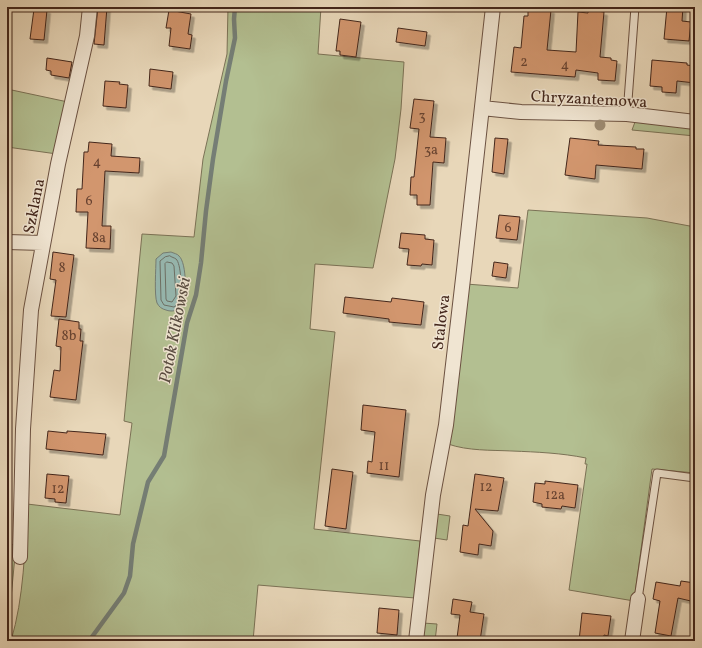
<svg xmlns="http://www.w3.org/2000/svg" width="702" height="648" viewBox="0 0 702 648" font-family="Vollkorn,serif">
<defs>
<filter id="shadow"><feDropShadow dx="3.5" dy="3.5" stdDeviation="0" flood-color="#0004"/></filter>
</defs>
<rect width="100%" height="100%" fill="#e8d7b9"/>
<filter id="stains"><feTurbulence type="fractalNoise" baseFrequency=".005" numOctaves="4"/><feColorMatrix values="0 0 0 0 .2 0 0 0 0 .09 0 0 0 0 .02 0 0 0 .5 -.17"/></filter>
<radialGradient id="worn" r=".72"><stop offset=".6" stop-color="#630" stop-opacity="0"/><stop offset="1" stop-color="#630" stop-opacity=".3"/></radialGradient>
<path fill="#b3bf91" stroke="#7b7256" d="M 228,7 L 321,7 L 318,54 L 404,62 L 401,109 L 395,159 L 373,268 L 315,264 L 310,329 L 335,332 L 314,529 L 420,541 L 415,598 L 258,585 L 253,641 L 11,641 C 24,597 25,549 27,504 L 120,515 L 132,423 L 124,421 L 142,234 L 194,237 L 203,159 L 227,54 Z
M 7,89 L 68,102 L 57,154 L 7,147 Z
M 635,122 L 695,128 L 695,136 L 632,130 Z
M 528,210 L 647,218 L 695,227 L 695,473 L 652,469 L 634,601 L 569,590 L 587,464 L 585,464 L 586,458 C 561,453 537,452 512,451 C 491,450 468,451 448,444 L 466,284 L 518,288 Z
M 437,514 L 450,516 L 447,540 L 434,538 Z
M 7,544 L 16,545 L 10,609 L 7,608 Z
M 423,623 L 437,624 L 435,641 L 421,641 Z"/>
<path fill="#97b9b1" stroke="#757e75" d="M 171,252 C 173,253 178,254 179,256 C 187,263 187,299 181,307 C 178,311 171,312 166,310 C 162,309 159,307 157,303 C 154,295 156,268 156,259 L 163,253 Z"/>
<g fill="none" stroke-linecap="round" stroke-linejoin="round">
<path stroke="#6d7066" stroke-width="1" d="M 170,256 C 171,257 175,258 176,259 C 181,263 182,290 181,297 C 180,301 178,305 174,307 L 164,305 L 161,300 L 160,261 L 165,257 Z
M 167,262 L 172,263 L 174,266 L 176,296 L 172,302 L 167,301 L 166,299 L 165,264 Z"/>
<path stroke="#757e75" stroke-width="4.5" d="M 89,641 L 124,593 L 130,576 L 133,544 L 148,482 L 164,456 L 187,323 L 196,295 L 201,263 L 206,211 L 213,159 L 226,81 L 235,38 L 234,19 L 235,7"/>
</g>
<path fill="#d2966e" stroke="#43261b" filter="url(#shadow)" d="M 98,7 L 107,7 L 104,45 L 94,44 Z
M 667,7 L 683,7 L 682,21 L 691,22 L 689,41 L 664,39 Z
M 528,8 L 551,10 L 547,50 L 576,52 L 578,12 L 588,13 L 588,10 L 604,12 L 600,57 L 611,58 L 611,60 L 617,61 L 615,81 L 598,80 L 598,73 L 576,70 L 575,77 L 511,72 L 514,47 L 521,48 L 524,16 L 528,16 Z
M 34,9 L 47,10 L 44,40 L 30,39 Z
M 169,10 L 191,14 L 188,34 L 192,35 L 190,49 L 169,46 L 171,28 L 166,28 Z
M 340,19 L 361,22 L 356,57 L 340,55 L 340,51 L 336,51 Z
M 398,28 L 427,32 L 425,46 L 396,42 Z
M 47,58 L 72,62 L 69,78 L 51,75 L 51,71 L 46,70 Z
M 652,60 L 687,63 L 687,65 L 695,66 L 695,83 L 677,81 L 676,93 L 662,92 L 662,87 L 650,86 Z
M 150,69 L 173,72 L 171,89 L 149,86 Z
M 105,81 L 120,82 L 119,84 L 128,85 L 126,108 L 103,106 Z
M 414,99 L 434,101 L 430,137 L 446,138 L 444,163 L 433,162 L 430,205 L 417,205 L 417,195 L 410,195 L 411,177 L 414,177 L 419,129 L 410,128 Z
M 495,138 L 508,139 L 504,174 L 492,172 Z
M 570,138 L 599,141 L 598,145 L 636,147 L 636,149 L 644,149 L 642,169 L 596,165 L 595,179 L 565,175 Z
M 89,142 L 112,144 L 111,156 L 140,158 L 139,173 L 105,171 L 102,226 L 111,226 L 110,249 L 86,248 L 88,212 L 76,212 L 77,189 L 82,189 L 84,152 L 88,152 Z
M 499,215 L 520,217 L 517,240 L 496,238 Z
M 401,233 L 425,235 L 425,239 L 434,240 L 432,265 L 422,264 L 421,266 L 407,265 L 409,249 L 399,248 Z
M 53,252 L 74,255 L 66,317 L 51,316 L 56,280 L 50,279 Z
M 494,262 L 508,264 L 506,278 L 492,276 Z
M 345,297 L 391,302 L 392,298 L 424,302 L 421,325 L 389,322 L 389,319 L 343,313 Z
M 59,319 L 79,322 L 79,329 L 81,329 L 80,341 L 83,341 L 76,400 L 50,397 L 54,370 L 60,371 L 61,347 L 56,346 Z
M 363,405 L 406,410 L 399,477 L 367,473 L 368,461 L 372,462 L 375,432 L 361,430 Z
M 48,431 L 67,433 L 67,431 L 81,432 L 106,434 L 103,455 L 46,449 Z
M 332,469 L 353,472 L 346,529 L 325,526 Z
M 47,474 L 69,476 L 66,503 L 55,502 L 55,499 L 45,498 Z
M 475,474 L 504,478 L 498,511 L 475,509 L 493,531 L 491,546 L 479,544 L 478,555 L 460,552 L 463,525 L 468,526 Z
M 545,481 L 578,485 L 575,508 L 562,506 L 561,509 L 542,507 L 542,504 L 533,502 L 535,483 L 545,484 Z
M 681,581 L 695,583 L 695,602 L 678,598 L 671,636 L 655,633 L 660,601 L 653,599 L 656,582 L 680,586 Z
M 453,599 L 472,602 L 470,612 L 484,614 L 480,641 L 457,638 L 460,615 L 451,614 Z
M 379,608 L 399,610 L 397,635 L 377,633 Z
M 582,613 L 611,616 L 608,636 L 604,635 L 603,641 L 579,641 Z"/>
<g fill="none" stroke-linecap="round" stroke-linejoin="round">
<g stroke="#6c5242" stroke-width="9">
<path id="lane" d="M 627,114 L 635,7
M 638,599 L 657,473 L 695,478"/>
</g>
<g stroke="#6c5242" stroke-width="16">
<path id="street" d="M 482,108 L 521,112 L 627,114 L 695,122
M 7,242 L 43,243
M 20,557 L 23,429 L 31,310 L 58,164 L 87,36 L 90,7
M 416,641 L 433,495 L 446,425 L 464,270 L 493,7
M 632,641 L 638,599"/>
</g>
<use href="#lane" stroke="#f0e5d2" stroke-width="7"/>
<use href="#street" stroke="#f0e5d2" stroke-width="14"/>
</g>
<circle fill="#9d8b72" cx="600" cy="125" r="5.5"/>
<g text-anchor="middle" stroke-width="3" stroke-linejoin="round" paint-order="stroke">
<g font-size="14" fill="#674230">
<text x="524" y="66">2</text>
<text x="565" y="69">4</text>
<text x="422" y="120">3</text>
<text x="431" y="154">3a</text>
<text x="97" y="166">4</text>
<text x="89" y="205">6</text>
<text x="508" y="232">6</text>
<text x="99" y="242">8a</text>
<text x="62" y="272">8</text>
<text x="69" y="340">8b</text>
<text x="384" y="470">11</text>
<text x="486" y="491">12</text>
<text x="58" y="493">12</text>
<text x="555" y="499">12a</text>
</g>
<g font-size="16" fill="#43261b" stroke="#f0e5d2">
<text transform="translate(589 98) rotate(3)" y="6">Chryzantemowa</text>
<text transform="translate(33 206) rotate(-79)" y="6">Szklana</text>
<text transform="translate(440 322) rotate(-83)" y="6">Stalowa</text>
</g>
<g font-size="17" font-style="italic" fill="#584b40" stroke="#f0e5d2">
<text transform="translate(174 330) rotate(-79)" y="6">Potok Klikowski</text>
</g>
</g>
<rect width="702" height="648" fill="none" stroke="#e8d7b9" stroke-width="24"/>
<rect x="8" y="8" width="686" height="632" fill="none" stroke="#43261b" stroke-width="2"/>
<rect x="12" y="12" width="678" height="624" fill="none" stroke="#43261b"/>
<rect width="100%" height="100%" filter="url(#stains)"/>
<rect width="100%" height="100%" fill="url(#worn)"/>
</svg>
